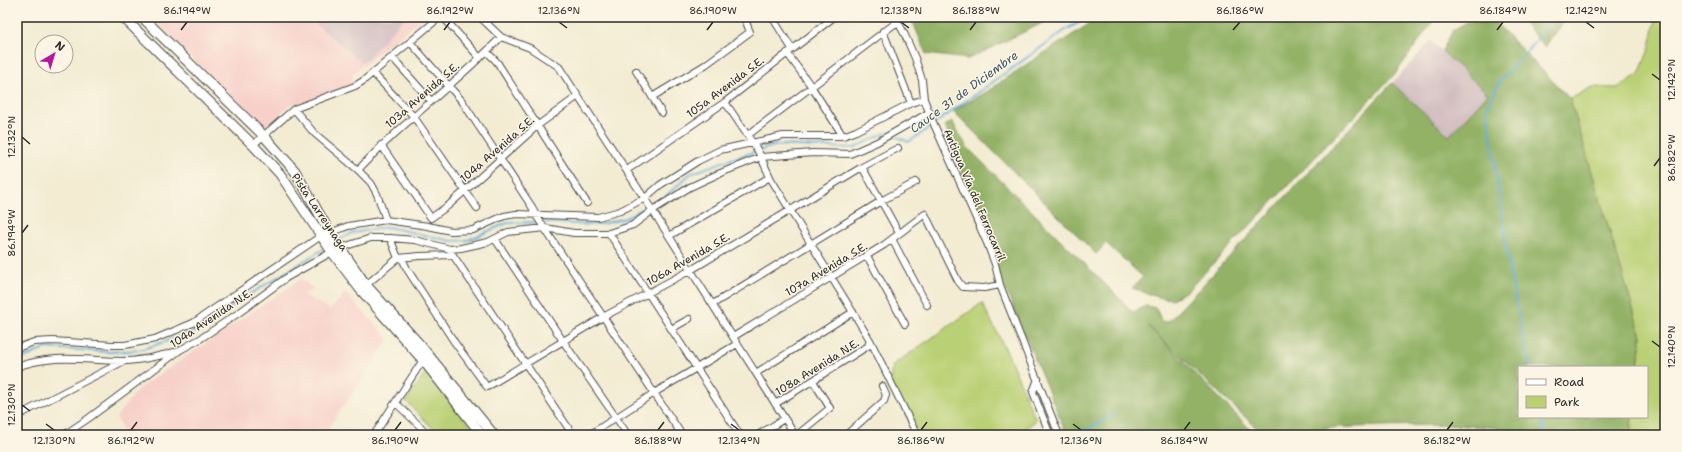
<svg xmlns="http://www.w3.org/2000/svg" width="1682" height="452" viewBox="0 0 1682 452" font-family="'Shantell Sans',sans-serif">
<rect width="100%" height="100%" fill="#fcf5e5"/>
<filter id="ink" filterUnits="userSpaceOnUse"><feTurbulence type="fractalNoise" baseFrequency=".025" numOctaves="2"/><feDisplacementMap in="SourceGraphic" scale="8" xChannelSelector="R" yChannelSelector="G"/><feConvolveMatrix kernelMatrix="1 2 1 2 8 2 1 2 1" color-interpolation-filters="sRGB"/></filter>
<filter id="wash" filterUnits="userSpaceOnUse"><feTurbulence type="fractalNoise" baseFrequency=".012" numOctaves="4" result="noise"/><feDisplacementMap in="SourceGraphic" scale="16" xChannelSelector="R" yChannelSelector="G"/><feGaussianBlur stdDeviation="0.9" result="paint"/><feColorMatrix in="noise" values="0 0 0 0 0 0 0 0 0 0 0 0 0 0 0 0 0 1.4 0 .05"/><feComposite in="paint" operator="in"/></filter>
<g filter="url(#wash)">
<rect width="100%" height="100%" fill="#f3ecd3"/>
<path fill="#f7d0c9" d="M 152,17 L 424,17 L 352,74 L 353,84 L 314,100 L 289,105 L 265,129 L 195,62 Z
M 301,279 L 315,290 L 303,294 L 330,310 L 345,293 L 389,339 L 324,435 L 125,435 L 116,417 L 138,389 Z"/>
<path fill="#d2bec1" d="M 322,17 L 405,17 L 369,57 L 361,62 L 316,24 Z
M 1431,41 L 1488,94 L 1449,136 L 1392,83 Z"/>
<path fill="#bad074" stroke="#727e50" d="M 1656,17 L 1665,17 L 1665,435 L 1630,435 L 1632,417 L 1647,417 L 1647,367 L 1638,367 L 1641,336 L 1570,99 L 1592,87 L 1617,88 L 1639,74 L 1650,47 Z
M 982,303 L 1007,352 L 1036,420 L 1018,435 L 916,435 L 890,380 L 893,365 Z
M 426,372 L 478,435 L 439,435 L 406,401 Z"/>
<path fill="#93b266" stroke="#5f6e48" d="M 911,17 L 1055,17 L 968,59 L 926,54 Z
M 1103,17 L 1436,17 L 1395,74 L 1187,291 L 1172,299 L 1158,297 L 1132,288 L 1143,277 L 1106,243 L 1096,254 L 953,111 L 988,91 L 1027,64 L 1086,26 Z
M 1519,17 L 1567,17 L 1545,47 Z
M 1467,22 L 1496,23 L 1570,99 L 1641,336 L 1638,367 L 1519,367 L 1519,417 L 1632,417 L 1630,435 L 1524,435 C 1504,418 1326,428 1292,430 L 1290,435 L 1264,435 L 1148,326 L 1256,435 L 1067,435 L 995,264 L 945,126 L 952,121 L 967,147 L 1133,312 L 1146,306 L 1156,308 L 1162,322 L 1170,320 L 1392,83 L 1449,136 L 1488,94 L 1442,51 L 1453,30 Z"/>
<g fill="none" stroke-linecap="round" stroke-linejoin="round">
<path stroke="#5fabd8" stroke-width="2" d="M 892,135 L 909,142 L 1067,29 L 1089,17
M 542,222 L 590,225 L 606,223 L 626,218 L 664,198 L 690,174 L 725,161 L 777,145 L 854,148 L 885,133 L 888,134
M 338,241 L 352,233 L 388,227 L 452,241 L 468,240 L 507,223 L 537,222
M 17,361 L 46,348 L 111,352 L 140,350 L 197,331 L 252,293 L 325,248
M 1530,367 L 1511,279 L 1487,107 L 1500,81 L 1557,17
M 1541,417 L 1545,435
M 1064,435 L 1090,428 L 1115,414"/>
</g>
</g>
<g filter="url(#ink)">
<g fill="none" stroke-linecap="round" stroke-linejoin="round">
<g stroke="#494844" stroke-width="8">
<path id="street" d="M 443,17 L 480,58
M 480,17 L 501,37 L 530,48 L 559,67 L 669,236 L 795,435
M 772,17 L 792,49
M 895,17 L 904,33 L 915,58 L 922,80 L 924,99 L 932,120 L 987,243 L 995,264 L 1000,285 L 1059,435
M 883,31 L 911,103
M 410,42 L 462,101 L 532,207 L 535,214 L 682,435
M 487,52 L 497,62 L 587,203
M 787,53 L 811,86 L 843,136
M 392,57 L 431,101
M 636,71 L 662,113
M 373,73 L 414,117 L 477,208
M 652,97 L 705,65 L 750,32 L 744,17
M 725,102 L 758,151 L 771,179 L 870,340 L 868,346 L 775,404
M 294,109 L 314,133 L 358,170 L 371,183 L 377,194 L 386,220
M 748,135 L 897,22
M 253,145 L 294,109 L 355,86 L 363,81 L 440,17
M 381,145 L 431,218 L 449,205 L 537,126 L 578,96
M 862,167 L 899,233
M 358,170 C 402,122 456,84 501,37
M 627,170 L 725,102 L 834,17
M 330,233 L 348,226 L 386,220 L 428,226 L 451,231 L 473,230 L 504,216 L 516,214 L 598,217 L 620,211 L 645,198 L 660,185 L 698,161 L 720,150 L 783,136 L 843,136 L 856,131 L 911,103 L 924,99
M 609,233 L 740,435
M 669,236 L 770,177
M 390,238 L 398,258
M 495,239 L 563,341 L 628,435
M 892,239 L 927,305
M 340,248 L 371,238 L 390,238 L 415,240 L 450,249 L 461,248 L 488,242 L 508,232 L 545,228 L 574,233 L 609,233 L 633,225 L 653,210 L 690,187 L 718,174 L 761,157 L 813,153 L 850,154 L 877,142 L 930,112
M 867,256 L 905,324
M 402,258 L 407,269 L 455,343 L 487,387 L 603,317 L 691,270 L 862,167 L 898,148
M 366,285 L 398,258 L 420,256 L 453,255 L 573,435
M 713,304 L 881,201 L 916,182
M 671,329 L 689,319
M 733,337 L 884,245 L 925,214 L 958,281 L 963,287 L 984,288 L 1000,285
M 870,340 L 917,435
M 17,348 L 34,342 L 53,341 L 112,345 L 125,345 L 155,339 L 193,323 L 321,236
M 17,367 C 54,353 86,361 124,361 C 141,361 158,356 175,352
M 756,373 L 853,312
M 1038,379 L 1033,392 L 1050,435
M 396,403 L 429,435
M 17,416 L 124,361
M 64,435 L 89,418 L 180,350 L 200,339 L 240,312 L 286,278 L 332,252
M 374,435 L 423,360
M 589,435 L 654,393 L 737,344
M 758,435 L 784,419
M 797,435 L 830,408 L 813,381
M 846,435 L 884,401 L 886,395 L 882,386"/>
</g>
<g stroke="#494844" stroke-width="11">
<path id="secondary" d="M 123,17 L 253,145 L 280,174 L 332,252 L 360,289 L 423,360 L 482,435
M 142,17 L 264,136 L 295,171 L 330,233 L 366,285 L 421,346 L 494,435"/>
</g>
<use href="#street" stroke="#fff" stroke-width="6"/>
<use href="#secondary" stroke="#fff" stroke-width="9"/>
</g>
</g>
<path fill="none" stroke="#2b2b2b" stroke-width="1.5" d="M 559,22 L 567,28M 901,22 L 909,28M 1586,22 L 1594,28M 181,30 L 187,22M 444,30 L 450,22M 707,30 L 713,22M 970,30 L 976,22M 1233,30 L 1240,22M 1497,30 L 1503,22M 1652,74 L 1660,80M 22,137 L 30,144M 1654,166 L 1660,158M 22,233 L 28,225M 1652,341 L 1660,347M 22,405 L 30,411M 46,424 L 54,430M 731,424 L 739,430M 1073,424 L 1081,430M 131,430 L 137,422M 395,430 L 401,422M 658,430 L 664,422M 921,430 L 927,422M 1184,430 L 1190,422M 1447,430 L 1453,422"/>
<g text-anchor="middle" stroke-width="3" stroke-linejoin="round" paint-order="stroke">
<g font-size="11" fill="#2b2b2b" stroke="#fcf5e5">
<text transform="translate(725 87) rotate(-37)" y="4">105a Avenida S.E.</text>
<text transform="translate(422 95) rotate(-41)" y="4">103a Avenida S.E.</text>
<text transform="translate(497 149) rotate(-41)" y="4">104a Avenida S.E.</text>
<text transform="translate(975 195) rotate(67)" y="4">Antigua Vía del Ferrocarril</text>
<text transform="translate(320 212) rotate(56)" y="4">Pista Larreynaga</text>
<text transform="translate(688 259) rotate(-30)" y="4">106a Avenida S.E.</text>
<text transform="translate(826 269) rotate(-31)" y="4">107a Avenida S.E.</text>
<text transform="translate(211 318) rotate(-34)" y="4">104a Avenida N.E.</text>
<text transform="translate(817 367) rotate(-32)" y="4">108a Avenida N.E.</text>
</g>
<g font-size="12" font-style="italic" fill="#3d5868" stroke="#fcf5e5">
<text transform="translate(964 92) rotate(-36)" y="4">Cauce 31 de Diciembre</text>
</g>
</g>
<rect width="1682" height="452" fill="none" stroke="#fcf5e5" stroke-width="44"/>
<rect x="1518" y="366" width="130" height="52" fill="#fcf5e5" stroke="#a8a49b"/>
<rect x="1526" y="379" width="20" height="6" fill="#ffffff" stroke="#a8a49b"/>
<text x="1554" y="386" font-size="12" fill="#2b2b2b">Road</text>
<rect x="1526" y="396" width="20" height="12" fill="#bad074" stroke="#a8a49b"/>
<text x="1554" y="406" font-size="12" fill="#2b2b2b">Park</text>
<g transform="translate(54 54) rotate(38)"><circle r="19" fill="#fcf5e5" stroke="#a8a49b"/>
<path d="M0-3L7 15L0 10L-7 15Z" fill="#b5179e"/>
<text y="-6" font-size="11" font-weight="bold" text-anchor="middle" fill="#2b2b2b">N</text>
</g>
<rect x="22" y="22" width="1638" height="408" fill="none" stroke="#2b2b2b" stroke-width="1.5"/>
<g font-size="10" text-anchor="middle" fill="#2b2b2b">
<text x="187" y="14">86.194°W</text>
<text x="450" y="14">86.192°W</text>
<text x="559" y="14">12.136°N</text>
<text x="713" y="14">86.190°W</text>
<text x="901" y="14">12.138°N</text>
<text x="976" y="14">86.188°W</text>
<text x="1240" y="14">86.186°W</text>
<text x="1503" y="14">86.184°W</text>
<text x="1586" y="14">12.142°N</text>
<text transform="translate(1671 80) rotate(-90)" y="4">12.142°N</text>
<text transform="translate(11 137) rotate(-90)" y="4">12.132°N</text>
<text transform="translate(1671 158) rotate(-90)" y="4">86.182°W</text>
<text transform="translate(11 233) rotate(-90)" y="4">86.194°W</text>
<text transform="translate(1671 347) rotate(-90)" y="4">12.140°N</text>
<text transform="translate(11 405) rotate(-90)" y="4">12.130°N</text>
<text x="54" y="444">12.130°N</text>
<text x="131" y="444">86.192°W</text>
<text x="395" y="444">86.190°W</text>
<text x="658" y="444">86.188°W</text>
<text x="739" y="444">12.134°N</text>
<text x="921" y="444">86.186°W</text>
<text x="1081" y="444">12.136°N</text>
<text x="1184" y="444">86.184°W</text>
<text x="1447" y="444">86.182°W</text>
</g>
</svg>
